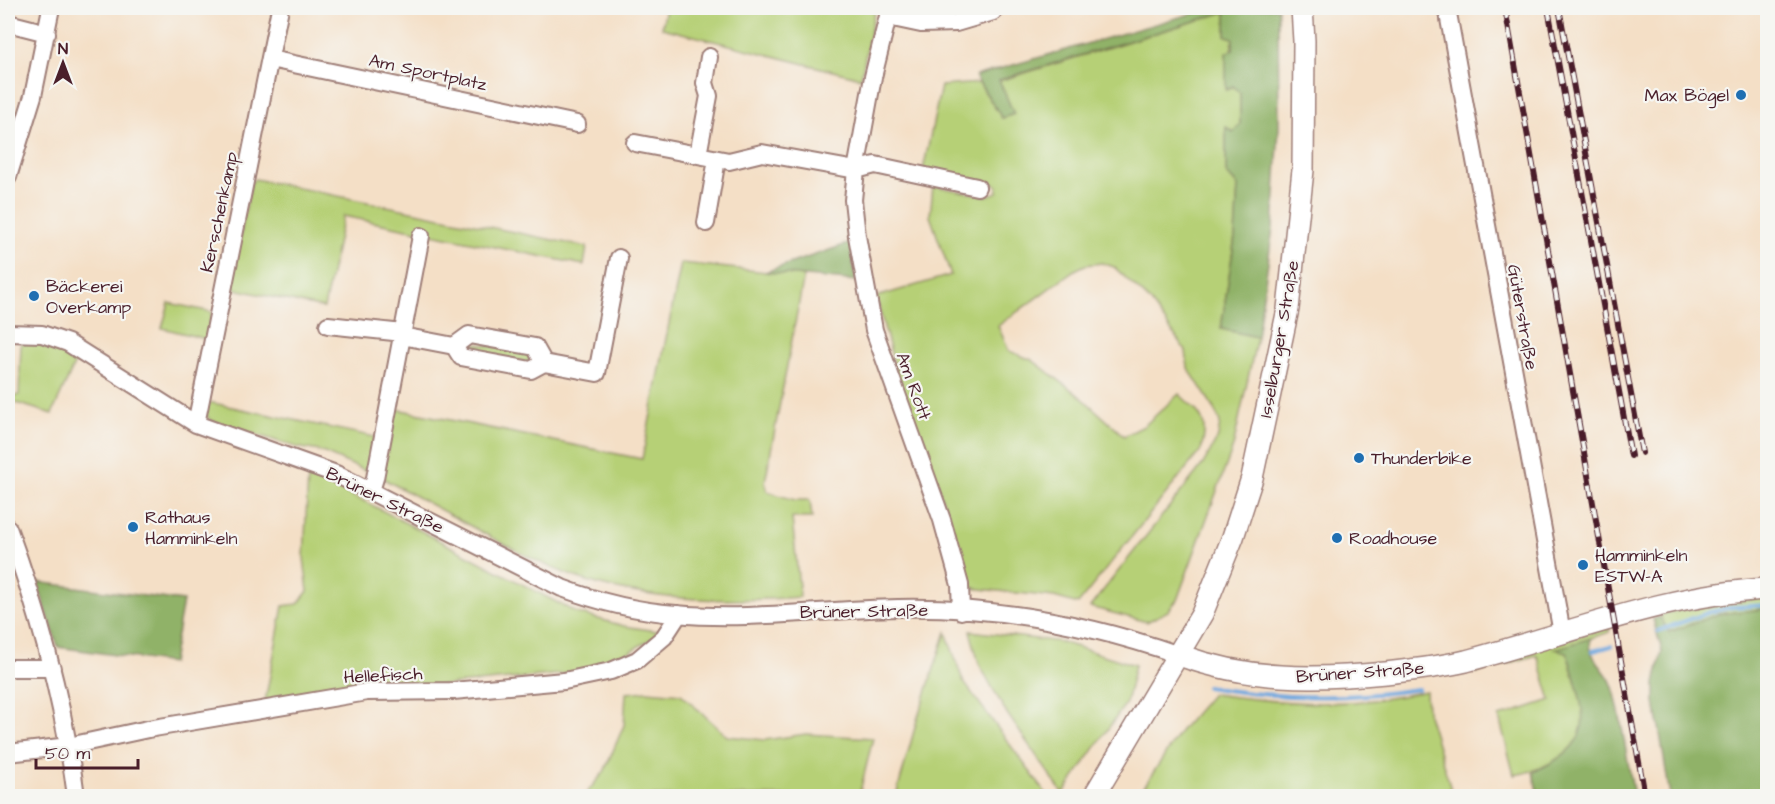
<svg xmlns="http://www.w3.org/2000/svg" width="1775" height="804" viewBox="0 0 1775 804" font-family="'Architects Daughter',sans-serif">
<rect width="100%" height="100%" fill="#f6f6f2"/>
<filter id="ink" filterUnits="userSpaceOnUse"><feTurbulence type="fractalNoise" baseFrequency=".0167" numOctaves="2"/><feDisplacementMap in="SourceGraphic" scale="12" xChannelSelector="R" yChannelSelector="G"/><feConvolveMatrix kernelMatrix="1 2 1 2 8 2 1 2 1" color-interpolation-filters="sRGB"/></filter>
<filter id="wash" filterUnits="userSpaceOnUse"><feTurbulence type="fractalNoise" baseFrequency=".008" numOctaves="4" result="noise"/><feDisplacementMap in="SourceGraphic" scale="24" xChannelSelector="R" yChannelSelector="G"/><feGaussianBlur stdDeviation="1.35" result="paint"/><feColorMatrix in="noise" values="0 0 0 0 0 0 0 0 0 0 0 0 0 0 0 0 0 1.4 0 .05"/><feComposite in="paint" operator="in"/></filter>
<g filter="url(#wash)">
<rect width="100%" height="100%" fill="#f4dfc6"/>
<path fill="#b6d076" stroke="#807850" stroke-width="1.5" d="M 666,8 L 875,8 L 861,78 L 662,28 Z
M 1226,8 L 1226,35 L 1233,38 L 1227,90 L 1233,86 L 1240,93 L 1240,125 L 1233,132 L 1226,127 L 1226,173 L 1238,186 L 1235,237 L 1221,329 L 1257,337 L 1233,447 L 1177,600 L 1168,611 L 1147,622 L 1090,607 L 1203,464 L 1218,437 L 1220,422 L 1214,408 L 1188,368 L 1186,351 L 1150,301 L 1114,267 L 1102,263 L 1085,265 L 1073,271 L 998,326 L 1009,351 L 1032,360 L 1081,397 L 1124,436 L 1144,426 L 1179,394 C 1200,414 1210,419 1201,450 L 1078,604 L 1054,597 L 971,588 L 953,528 L 900,386 L 876,297 L 951,275 L 930,216 L 933,186 L 986,196 L 998,192 L 997,185 L 923,170 L 941,86 L 979,83 L 1002,118 L 1014,114 L 999,81 L 1225,12 Z
M 255,179 L 587,247 L 584,265 L 343,216 L 324,308 L 230,288 L 251,182 Z
M 681,263 L 804,276 L 765,482 L 768,492 L 795,500 L 810,500 L 812,518 L 792,518 L 800,597 C 729,602 655,602 587,581 C 552,570 519,552 487,535 C 452,516 417,497 382,478 L 396,409 L 642,459 Z
M 169,303 L 212,312 L 206,339 L 162,328 Z
M 465,342 L 531,352 L 533,360 L 530,363 L 463,349 Z
M 29,343 L 59,349 L 77,358 L 52,414 L 10,401 L 11,397 L 19,395 L 21,344 Z
M 208,402 L 375,437 L 368,472 L 320,451 L 296,447 L 210,420 L 206,415 Z
M 308,476 L 368,503 L 577,613 L 624,626 L 663,632 L 605,666 L 572,673 L 265,702 L 283,606 L 298,604 L 308,591 L 304,558 Z
M 1767,597 L 1767,616 L 1762,609 L 1719,614 L 1669,632 L 1660,617 L 1665,613 Z
M 1609,627 L 1610,632 L 1557,649 L 1567,652 C 1572,672 1580,692 1583,712 C 1590,750 1544,770 1514,775 L 1499,717 L 1551,700 L 1537,655 L 1476,673 L 1472,668 Z
M 970,631 L 1061,642 L 1135,665 L 1126,703 L 1063,794 L 1006,712 L 979,664 Z
M 946,632 L 963,681 L 1048,796 L 896,796 L 917,720 Z
M 647,691 L 681,694 L 727,736 L 765,740 L 806,734 L 873,738 L 859,796 L 584,796 L 604,772 L 624,725 L 626,693 Z
M 1426,691 L 1427,711 L 1453,796 L 1138,796 L 1181,730 L 1212,694 C 1287,704 1351,709 1426,691 Z"/>
<path fill="#90b267" stroke="#6d6849" stroke-width="1.5" d="M 1211,8 L 1223,8 L 1225,12 L 999,80 L 1014,114 L 1002,118 L 975,76 Z
M 1226,8 L 1278,8 L 1279,127 L 1273,228 L 1257,337 L 1221,329 L 1235,237 L 1238,186 L 1226,173 L 1226,127 L 1233,132 L 1240,124 L 1240,93 L 1233,86 L 1226,90 L 1226,53 L 1233,50 L 1233,38 L 1226,36 Z
M 850,243 L 856,281 L 765,272 Z
M 37,582 L 183,601 L 172,663 L 58,647 Z
M 1763,609 L 1768,616 L 1767,796 L 1670,796 L 1655,702 L 1655,684 L 1662,651 L 1653,619 L 1660,617 L 1669,632 L 1719,614 Z
M 1591,638 C 1586,656 1604,667 1611,682 C 1617,696 1619,713 1622,728 C 1626,751 1630,774 1634,796 L 1538,796 L 1533,772 C 1602,741 1584,713 1567,652 L 1555,649 Z"/>
<g fill="none" stroke-linecap="round" stroke-linejoin="round">
<path stroke="#70a9e0" stroke-width="4" d="M 1658,631 L 1710,612 L 1733,607 L 1768,605
M 1593,651 L 1611,646
M 1207,687 C 1278,699 1347,700 1418,689"/>
</g>
</g>
<g filter="url(#ink)">
<g fill="none" stroke-linecap="round" stroke-linejoin="round">
<g stroke="#9f7f78" stroke-width="20">
<path id="minor" d="M 890,8 L 873,77 L 856,170 L 853,200 L 857,236 L 874,330 L 942,520 L 960,585 L 961,611
M 1447,8 L 1562,633
M 888,17 L 921,24 L 956,23 L 993,12
M 8,23 L 47,33
M 270,59 L 577,124
M 635,143 L 729,161 L 762,153 L 856,170 L 875,165 L 977,187
M 698,155 L 709,96 L 705,83 L 709,57
M 8,177 L 33,96 L 51,8
M 706,223 L 717,159
M 328,325 L 403,333
M 8,333 L 42,334 L 68,343 L 196,424 L 336,474 L 562,588 C 599,602 636,611 676,614 C 750,621 825,609 898,608 C 993,606 1090,624 1179,655
M 402,336 L 454,346 L 461,357 L 531,370 L 544,363 L 535,347 L 469,335 L 454,346
M 544,363 L 597,373 L 619,258
M 196,424 L 280,8
M 371,491 L 375,478 L 421,236
M 8,528 C 40,615 64,705 76,796
M 8,668 L 52,668
M 8,753 L 69,746 L 148,729 L 367,692 L 453,691 L 564,681 L 611,671 L 637,660 L 664,637 L 679,614"/>
</g>
<g stroke="#9f7f78" stroke-width="24">
<path id="major" d="M 1179,655 C 1248,680 1312,680 1385,673 C 1412,670 1440,667 1466,661 C 1566,635 1664,594 1768,589
M 1094,796 L 1202,614 L 1233,537 L 1252,478 L 1288,309 L 1303,170 L 1304,41 L 1302,8"/>
</g>
<use href="#minor" stroke="#fff" stroke-width="16"/>
<use href="#major" stroke="#fff" stroke-width="21"/>
<g stroke="#4a1f2b" stroke-width="6">
<path id="rail" d="M 1505,8 L 1645,796
M 1548,8 L 1631,456
M 1559,8 L 1642,453"/>
</g>
<use href="#rail" stroke="#f6f6f2" stroke-width="4" stroke-dasharray="11" stroke-linecap="butt"/>
</g>
</g>
<g fill="#1f6fb2" stroke="#f6f6f2" stroke-width="2">
<circle cx="1741" cy="95" r="6"/>
<circle cx="34" cy="296" r="6"/>
<circle cx="1359" cy="458" r="6"/>
<circle cx="133" cy="527" r="6"/>
<circle cx="1337" cy="538" r="6"/>
<circle cx="1583" cy="565" r="6"/>
</g>
<g text-anchor="middle" stroke-width="4.5" stroke-linejoin="round" paint-order="stroke">
<g font-size="18" fill="#4a1f2b" stroke="#f6f6f2">
<text transform="translate(428 72) rotate(12)" y="6">Am Sportplatz</text>
<text transform="translate(219 212) rotate(-78)" y="6">Kerschenkamp</text>
<text transform="translate(1523 317) rotate(80)" y="6">Güterstraße</text>
<text transform="translate(1279 339) rotate(-80)" y="6">Isselburger Straße</text>
<text transform="translate(914 386) rotate(70)" y="6">Am Rott</text>
<text transform="translate(385 500) rotate(26)" y="6">Brüner Straße</text>
<text transform="translate(864 611) rotate(-1)" y="6">Brüner Straße</text>
<text transform="translate(1360 672) rotate(-4)" y="6">Brüner Straße</text>
<text transform="translate(383 675) rotate(-3)" y="6">Hellefisch</text>
</g>
<g font-size="18" fill="#4a1f2b" stroke="#f6f6f2" text-anchor="start">
<text x="1729" y="101" text-anchor="end">Max Bögel</text>
<text x="46" y="292">Bäckerei<tspan x="46" dy="21">Overkamp</tspan></text>
<text x="1371" y="464">Thunderbike</text>
<text x="145" y="523">Rathaus<tspan x="145" dy="21">Hamminkeln</tspan></text>
<text x="1349" y="544">Roadhouse</text>
<text x="1595" y="561">Hamminkeln<tspan x="1595" dy="21">ESTW-A</tspan></text>
</g>
</g>
<rect width="1775" height="804" fill="none" stroke="#f6f6f2" stroke-width="30"/>
<g transform="translate(63 63)" stroke="#f6f6f2" stroke-width="4.5" paint-order="stroke">
<path d="M0-4.5L10 22L0 15L-10 22Z" fill="#4a1f2b"/>
<text y="-9" font-size="16" font-weight="bold" text-anchor="middle" fill="#4a1f2b">N</text>
</g>
<path d="M36 759v9h102v-9" fill="none" stroke="#4a1f2b" stroke-width="3"/>
<text x="45" y="759" font-size="18" fill="#4a1f2b" stroke="#f6f6f2" stroke-width="4.5" paint-order="stroke">50 m</text>
</svg>
